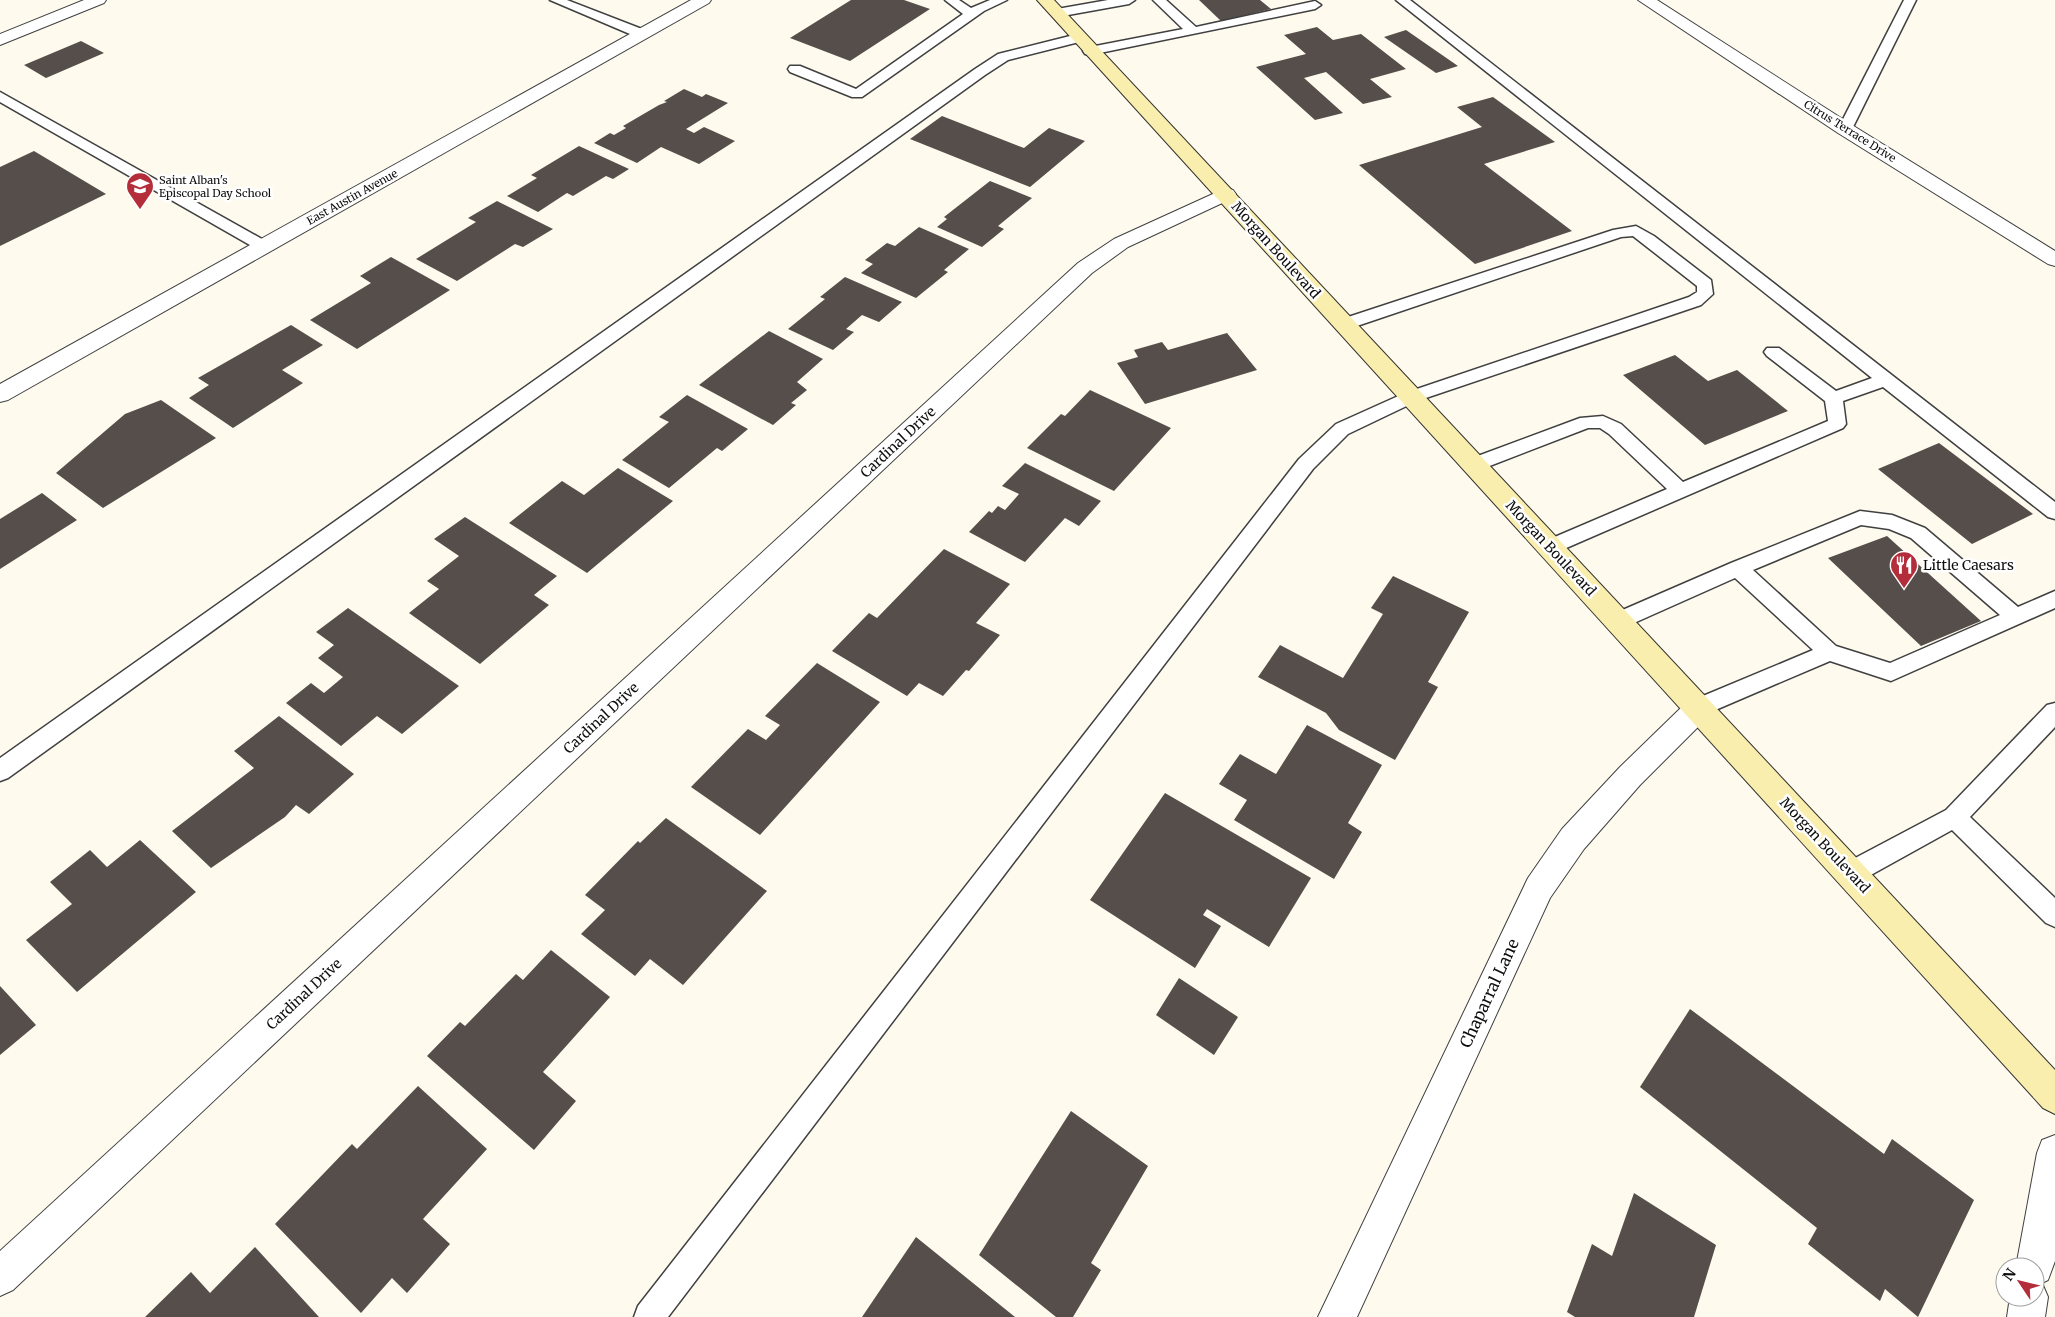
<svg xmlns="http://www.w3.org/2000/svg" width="2055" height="1317" viewBox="0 0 2055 1317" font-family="Merriweather,serif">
<rect width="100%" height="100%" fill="#fefaee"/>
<path fill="#554e4a" d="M 851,0 L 904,0 L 930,9 L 850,61 L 790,38 Z
M 1199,0 L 1260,0 L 1271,9 L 1221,21 Z
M 1317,27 L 1333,40 L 1361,34 L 1406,69 L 1370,79 L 1392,97 L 1363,104 L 1326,72 L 1304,78 L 1343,113 L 1315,120 L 1256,67 L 1306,54 L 1284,35 Z
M 1406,30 L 1458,66 L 1436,73 L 1384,37 Z
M 81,41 L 104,53 L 46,78 L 24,65 Z
M 684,89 L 702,97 L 706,94 L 728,103 L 686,129 L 694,133 L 704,127 L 735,141 L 699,164 L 661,147 L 637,163 L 594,143 L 610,133 L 614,135 L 626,128 L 623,126 L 659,105 L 667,102 L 664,101 Z
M 1493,97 L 1555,142 L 1484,164 L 1572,231 L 1475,264 L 1359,165 L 1482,127 L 1457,107 Z
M 942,116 L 1024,148 L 1049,128 L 1085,141 L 1030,187 L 910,139 Z
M 579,146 L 629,169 L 613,179 L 606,176 L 573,196 L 567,193 L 538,212 L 507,196 L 537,178 L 531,175 Z
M 34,151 L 106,194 L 0,246 L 0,167 Z
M 990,181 L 1032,198 L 998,226 L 1004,229 L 982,247 L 937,227 L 947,219 L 944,217 Z
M 497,201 L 553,229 L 523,247 L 515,244 L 457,281 L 416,259 L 476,222 L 468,218 Z
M 919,227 L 969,249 L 944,270 L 948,272 L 916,298 L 861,273 L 873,264 L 865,260 L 887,243 L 895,246 Z
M 391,257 L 450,290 L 357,349 L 310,320 L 371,283 L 360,276 Z
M 845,277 L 902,302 L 879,322 L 862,315 L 846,329 L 854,332 L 833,350 L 788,329 L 825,299 L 820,297 Z
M 291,325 L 323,345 L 282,370 L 303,383 L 233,428 L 189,398 L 209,385 L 198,378 Z
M 769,331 L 823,359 L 797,382 L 807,390 L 791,403 L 796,405 L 773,425 L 699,385 Z
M 1227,333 L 1257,370 L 1145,404 L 1117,363 L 1138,357 L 1134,350 L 1162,342 L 1168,350 Z
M 1675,355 L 1708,381 L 1737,370 L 1788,411 L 1705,445 L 1623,375 Z
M 1090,390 L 1171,428 L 1114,491 L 1027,448 L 1061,414 L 1065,416 Z
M 687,395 L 748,429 L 722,451 L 717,448 L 669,488 L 622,460 L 669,422 L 659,417 Z
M 161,400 L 216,438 L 103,508 L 56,473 L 125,414 Z
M 1939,443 L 2033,514 L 1972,544 L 1878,469 Z
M 1025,463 L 1101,501 L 1079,526 L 1065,518 L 1025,562 L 969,532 L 989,511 L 992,513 L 998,506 L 1005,510 L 1019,494 L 1002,486 Z
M 618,468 L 673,501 L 587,573 L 509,523 L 562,481 L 584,495 Z
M 42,493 L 77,520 L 0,569 L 0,519 Z
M 465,517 L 557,576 L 534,595 L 549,605 L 480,664 L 409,613 L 439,589 L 427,581 L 459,556 L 434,539 Z
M 1887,536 L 1981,621 L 1921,646 L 1828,558 Z
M 944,549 L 1010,584 L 976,623 L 1000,635 L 969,671 L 966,670 L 943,696 L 919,683 L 907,696 L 832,651 L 869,613 L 877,618 Z
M 1393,576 L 1469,612 L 1428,682 L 1438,687 L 1395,760 L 1339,730 L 1326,713 L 1258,677 L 1280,645 L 1343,678 L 1383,614 L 1371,608 Z
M 348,608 L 459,686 L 402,734 L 377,716 L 341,746 L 286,703 L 311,683 L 324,693 L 343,677 L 318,658 L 334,645 L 316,632 Z
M 817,663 L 880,702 L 760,835 L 691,787 L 748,729 L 766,740 L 780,725 L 765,716 Z
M 279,716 L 354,774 L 309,814 L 296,805 L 285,817 L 211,868 L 172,831 L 254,768 L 234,751 Z
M 1307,725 L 1382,765 L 1348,823 L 1362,832 L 1334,879 L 1234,820 L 1247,800 L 1219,784 L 1240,754 L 1276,774 Z
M 1165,793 L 1311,878 L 1269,947 L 1207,909 L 1203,915 L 1221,926 L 1195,968 L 1090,900 Z
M 666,818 L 767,891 L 683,985 L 650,959 L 635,976 L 581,934 L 605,910 L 585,895 L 638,841 L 640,843 Z
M 140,840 L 196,892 L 77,992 L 26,940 L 72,904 L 50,882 L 90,850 L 107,867 Z
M 551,950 L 610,997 L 543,1072 L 576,1101 L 534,1150 L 427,1056 L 460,1022 L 465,1026 L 516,974 L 523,980 Z
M 1179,978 L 1238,1017 L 1214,1055 L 1156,1015 Z
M 0,986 L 36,1025 L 0,1055 Z
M 1690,1009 L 1884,1154 L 1892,1139 L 1974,1200 L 1918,1317 L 1885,1289 L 1880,1301 L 1808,1244 L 1817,1228 L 1640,1087 Z
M 418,1086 L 487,1149 L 423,1219 L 450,1244 L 407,1293 L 392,1278 L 361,1313 L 275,1224 L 352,1144 L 357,1149 Z
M 1071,1111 L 1148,1166 L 1091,1263 L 1101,1270 L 1073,1317 L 1056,1317 L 979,1255 Z
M 1634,1193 L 1716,1245 L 1694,1317 L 1575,1317 L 1567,1312 L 1592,1244 L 1612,1256 Z
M 916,1237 L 1015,1317 L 862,1317 Z
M 255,1247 L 319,1317 L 145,1317 L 191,1272 L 210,1293 Z"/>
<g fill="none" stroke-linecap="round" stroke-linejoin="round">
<g stroke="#404040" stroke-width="3">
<path id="service" d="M 550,0 L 567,0 L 647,31 L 648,34 L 642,38 L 637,37 Z
M 945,0 L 959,0 L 971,8 L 990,0 L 1007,0 L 984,11 L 862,97 L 852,97 L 790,72 L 788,69 L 790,66 L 800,66 L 856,89 L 963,14 Z
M 1108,0 L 1135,0 L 1129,4 L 1057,17 L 1051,13 L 1057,9 Z
M 1153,0 L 1166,0 L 1196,27 L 1315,1 L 1321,5 L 1315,9 L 1090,55 L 1085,54 L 1083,51 L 1085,48 L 1183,29 Z
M 1396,0 L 1410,0 L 2055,502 L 2055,519 L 2048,517 L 1883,387 L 1843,401 L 1846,424 L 1843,428 L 1557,552 L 1550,555 L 1543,552 L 1540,547 L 1543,542 L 1667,489 L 1609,434 L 1600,428 L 1588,428 L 1474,472 L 1467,470 L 1465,465 L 1467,460 L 1580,418 L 1603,416 L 1621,424 L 1683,482 L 1828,421 L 1825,401 L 1767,356 L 1764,352 L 1767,348 L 1779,348 L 1836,391 L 1872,378 Z
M 1904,0 L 1916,0 L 1852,129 L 1850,132 L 1840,132 L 1838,129 Z
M 1078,34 L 1085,38 L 1083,41 L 1008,60 L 985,75 L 8,778 L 0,781 L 0,758 L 975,69 L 998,54 Z
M 0,92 L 269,243 L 271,246 L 269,249 L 257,249 L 0,102 Z
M 1636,226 L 1654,236 L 1711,280 L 1713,294 L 1701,305 L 1417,401 L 1348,434 L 1313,469 L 668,1317 L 634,1317 L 638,1306 L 1299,459 L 1336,424 L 1405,393 L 1689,297 L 1697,292 L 1697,286 L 1633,236 L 1621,237 L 1351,328 L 1339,328 L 1337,324 L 1339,320 L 1613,230 Z
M 1860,511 L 1892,515 L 1925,528 L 2018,607 L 2055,591 L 2055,608 L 1891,681 L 1830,661 L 1699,717 L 1691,715 L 1688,708 L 1691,701 L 1813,650 L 1735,578 L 1625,627 L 1618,629 L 1611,627 L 1608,621 L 1611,615 L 1731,563 ZM 1861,525 L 1889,529 L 1911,538 L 2000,615 L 1890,663 L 1836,646 L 1753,570 Z
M 2055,703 L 2055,727 L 1970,817 L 2055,898 L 2055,927 L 2046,923 L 1952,830 L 1860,881 L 1851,884 L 1842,881 L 1839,873 L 1842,865 L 1946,810 L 2047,705 Z"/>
</g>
<g stroke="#404040" stroke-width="2">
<path id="minor" d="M 84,0 L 106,0 L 104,3 L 0,45 L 0,34 Z
M 1638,0 L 1657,0 L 1852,125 L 2055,251 L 2055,266 L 2048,264 L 1838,133 Z
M 1226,188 L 1233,190 L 1236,194 L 1233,198 L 1128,247 L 1092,273 L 13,1290 L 0,1296 L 0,1251 L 1078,263 L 1114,239 Z
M 1699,696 L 1709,700 L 1713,708 L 1709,716 L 1640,785 L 1584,849 L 1550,898 L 1357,1317 L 1318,1317 L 1528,878 L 1562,829 L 1620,767 L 1689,700 Z
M 2055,1135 L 2055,1261 L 2048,1280 L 2042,1283 L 2048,1297 L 2045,1317 L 2007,1317 L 2010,1297 L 2035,1297 L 2035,1267 L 2016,1267 L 2037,1153 L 2042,1140 Z"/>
</g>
<g stroke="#404040" stroke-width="2">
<path id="tertiary" d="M 691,0 L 711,0 L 709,3 L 8,400 L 0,402 L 0,384 Z"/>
</g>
<g stroke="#2f2f2f" stroke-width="2">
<path id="secondary" d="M 1037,0 L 1054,0 L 2055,1070 L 2055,1114 L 2043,1108 Z"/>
</g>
<use href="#service" fill="#fff" fill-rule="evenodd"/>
<use href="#minor" fill="#fff" fill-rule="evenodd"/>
<use href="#tertiary" fill="#fff" fill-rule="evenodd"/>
<use href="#secondary" fill="#f9eead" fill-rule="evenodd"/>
</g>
<defs>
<g id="school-pin" transform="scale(1.4375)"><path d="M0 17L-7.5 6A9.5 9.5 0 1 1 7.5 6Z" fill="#b32e3a" stroke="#fff"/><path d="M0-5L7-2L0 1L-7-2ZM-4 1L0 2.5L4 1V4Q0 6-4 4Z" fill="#fff"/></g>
<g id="restaurant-pin" transform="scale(1.4375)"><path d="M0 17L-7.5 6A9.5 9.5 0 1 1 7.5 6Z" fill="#b32e3a" stroke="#fff"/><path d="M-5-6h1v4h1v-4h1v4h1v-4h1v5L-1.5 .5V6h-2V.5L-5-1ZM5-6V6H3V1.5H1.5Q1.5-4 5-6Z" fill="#fff"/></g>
</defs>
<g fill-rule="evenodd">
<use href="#school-pin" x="140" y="186"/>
<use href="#restaurant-pin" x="1904" y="565"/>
</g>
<g text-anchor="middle" stroke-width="5" stroke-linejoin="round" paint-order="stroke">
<g font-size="11" fill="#0d0d0d" stroke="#fff">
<text transform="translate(1850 131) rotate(32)" y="4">Citrus Terrace Drive</text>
<text transform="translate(352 197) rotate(-29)" y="4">East Austin Avenue</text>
</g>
<g font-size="11" fill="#0d0d0d" stroke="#fff" text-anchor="start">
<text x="159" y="184">Saint Alban's<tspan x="159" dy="13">Episcopal Day School</tspan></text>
</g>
<g font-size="14" fill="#0d0d0d" stroke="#fff">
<text transform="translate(1276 250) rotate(48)" y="5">Morgan Boulevard</text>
<text transform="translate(898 442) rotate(-43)" y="5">Cardinal Drive</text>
<text transform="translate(1551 548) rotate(47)" y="5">Morgan Boulevard</text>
<text transform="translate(601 718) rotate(-43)" y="5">Cardinal Drive</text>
<text transform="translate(1825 845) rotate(47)" y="5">Morgan Boulevard</text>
<text transform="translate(304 994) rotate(-43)" y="5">Cardinal Drive</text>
</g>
<g font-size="14" fill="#0d0d0d" stroke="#fff" text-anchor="start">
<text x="1923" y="570">Little Caesars</text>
</g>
<g font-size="16" fill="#0d0d0d" stroke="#fff">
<text transform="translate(1489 993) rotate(-65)" y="6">Chaparral Lane</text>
</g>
</g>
<g transform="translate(2020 1282) rotate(305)"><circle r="24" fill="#ffffff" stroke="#9e9e9e"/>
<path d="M0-4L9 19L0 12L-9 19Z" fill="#b32e3a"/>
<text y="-8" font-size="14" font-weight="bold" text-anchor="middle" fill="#0d0d0d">N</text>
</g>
</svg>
